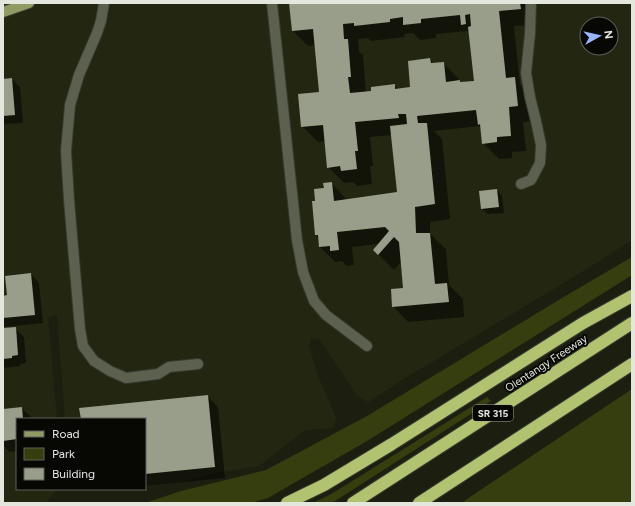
<svg xmlns="http://www.w3.org/2000/svg" width="635" height="506" viewBox="0 0 635 506" font-family="Figtree,sans-serif">
<rect width="100%" height="100%" fill="#1c1f10"/>
<path fill="#232711" fill-rule="evenodd" d="M 3,3 L 632,3 L 632,240 L 577,275 L 399,382 L 368,402 L 357,395 L 319,339 L 311,338 L 309,346 L 318,376 L 336,418 L 333,428 L 305,430 L 259,466 L 214,473 L 181,482 L 145,486 L 145,419 L 65,419 L 57,315 L 48,317 L 57,419 L 17,419 L 17,489 L 57,489 L 46,503 L 3,503 ZM 587,24 L 611,24 L 611,48 L 587,48 Z"/>
<path fill="#363e0f" d="M 632,257 L 632,275 L 367,441 L 268,498 L 251,503 L 145,503 L 181,491 L 266,470 L 367,416 L 562,298 Z
M 632,389 L 632,503 L 462,503 L 467,499 Z
M 487,397 L 491,401 L 332,503 L 313,503 L 333,493 Z"/>
<path fill="#0007" fill-rule="evenodd" d="M 290,3 L 534,3 L 536,25 L 514,26 L 520,84 L 530,94 L 533,121 L 523,122 L 526,151 L 512,152 L 512,158 L 499,159 L 483,143 L 481,126 L 434,131 L 442,139 L 450,219 L 430,222 L 430,234 L 446,249 L 449,285 L 463,299 L 464,317 L 408,322 L 393,306 L 404,289 L 402,261 L 394,270 L 374,250 L 379,244 L 352,247 L 354,265 L 347,266 L 342,261 L 335,262 L 320,247 L 319,238 L 316,235 L 316,202 L 325,189 L 331,183 L 347,200 L 398,193 L 392,135 L 370,137 L 373,166 L 370,166 L 372,184 L 357,186 L 353,182 L 344,183 L 328,167 L 326,141 L 318,142 L 302,126 L 320,93 L 316,45 L 308,46 L 293,31 ZM 468,31 L 469,32 L 475,82 L 462,83 L 459,81 L 459,79 L 443,63 L 434,64 L 430,59 L 412,88 L 398,89 L 395,86 L 366,92 L 363,55 L 359,52 L 358,39 L 368,38 L 371,41 L 405,37 L 404,34 L 413,33 L 420,40 L 436,38 L 436,34 Z
M 12,79 L 20,87 L 23,123 L 3,124 L 3,80 Z
M 497,190 L 502,196 L 504,213 L 488,214 L 482,209 Z
M 31,274 L 39,283 L 43,323 L 3,327 L 3,297 L 8,296 Z
M 15,328 L 24,337 L 26,363 L 20,364 L 20,366 L 3,368 L 3,329 Z
M 207,396 L 218,407 L 225,478 L 145,486 L 145,419 L 82,419 Z
M 22,408 L 33,419 L 17,419 L 17,451 L 9,452 L 3,445 L 3,410 Z"/>
<path fill="#999e8b" fill-rule="evenodd" d="M 289,3 L 520,3 L 521,9 L 499,11 L 506,78 L 515,77 L 518,106 L 509,107 L 511,136 L 497,137 L 497,142 L 482,144 L 480,124 L 478,125 L 476,110 L 417,116 L 418,123 L 427,123 L 435,204 L 415,207 L 416,233 L 430,233 L 435,284 L 447,283 L 449,302 L 392,307 L 391,289 L 403,288 L 399,242 L 394,237 L 378,255 L 373,250 L 389,231 L 385,227 L 337,232 L 339,250 L 330,251 L 330,246 L 319,247 L 318,235 L 315,235 L 312,201 L 315,201 L 314,189 L 324,188 L 323,183 L 332,182 L 334,201 L 397,192 L 390,126 L 407,124 L 406,114 L 398,114 L 399,118 L 355,122 L 358,151 L 355,151 L 357,169 L 341,171 L 340,166 L 327,168 L 323,125 L 301,127 L 298,94 L 319,92 L 313,29 L 292,31 ZM 470,14 L 471,26 L 468,27 L 474,81 L 460,82 L 460,80 L 446,82 L 444,62 L 431,63 L 430,58 L 408,61 L 410,87 L 395,89 L 395,84 L 371,87 L 371,91 L 350,93 L 348,77 L 351,77 L 348,39 L 344,39 L 343,24 L 354,23 L 354,26 L 390,22 L 390,19 L 403,17 L 403,25 L 421,23 L 421,19 L 460,15 L 461,25 L 466,24 L 465,15 Z
M 12,78 L 15,115 L 3,116 L 3,79 Z
M 497,189 L 499,207 L 481,209 L 479,191 Z
M 31,273 L 35,315 L 3,318 L 3,296 L 7,295 L 5,276 Z
M 16,327 L 18,355 L 12,356 L 12,358 L 3,359 L 3,328 Z
M 208,395 L 215,467 L 145,474 L 145,419 L 81,419 L 79,408 Z
M 22,407 L 23,419 L 17,419 L 17,439 L 3,441 L 3,409 Z"/>
<g fill="none" stroke-linecap="round" stroke-linejoin="round">
<g stroke="#383a31" stroke-width="12">
<path id="minor" d="M 104,3 L 101,21 L 97,33 L 79,75 L 70,105 L 66,151 L 69,200 L 80,329 L 83,346 L 94,361 L 110,371 L 126,378 L 158,374 L 169,367 L 198,364
M 272,3 L 297,240 L 303,272 L 314,301 L 326,315 L 367,346
M 521,184 L 531,180 L 540,163 L 541,145 L 536,121 L 530,97 L 526,73 L 530,34 L 531,3"/>
</g>
<g stroke="#383a31" stroke-width="12">
<path id="major" d="M 3,12 L 29,3"/>
</g>
<g stroke="#383a31" stroke-width="14">
<path id="highway" d="M 287,503 L 324,485 L 392,444 L 583,323 L 632,296
M 353,503 L 632,323
M 419,503 L 632,364"/>
</g>
<use href="#minor" stroke="#5c604e" stroke-width="10"/>
<use href="#major" stroke="#8f9b62" stroke-width="10"/>
<use href="#highway" stroke="#b1c370" stroke-width="12"/>
</g>
<g text-anchor="middle" stroke-width="4" stroke-linejoin="round" paint-order="stroke">
<rect fill="#070804" stroke="#a2a49c" stroke-width="1" x="473" y="405" width="40" height="16" rx="3"/>
<g font-size="10" font-weight="bold" fill="#e4e7dd">
<text x="493" y="417">SR 315</text>
</g>
<g font-size="11" fill="#e4e7dd" stroke="#070804">
<text transform="translate(546 363) rotate(-33)" y="4">Olentangy Freeway</text>
</g>
</g>
<rect width="635" height="506" fill="none" stroke="#e4e7dd" stroke-width="8"/>
<rect x="16" y="418" width="130" height="72" fill="#070804" stroke="#5f615b"/>
<rect x="24" y="431" width="20" height="6" fill="#8f9b62" stroke="#5f615b"/>
<text x="52" y="438" font-size="12" fill="#e4e7dd">Road</text>
<rect x="24" y="448" width="20" height="12" fill="#363e0f" stroke="#5f615b"/>
<text x="52" y="458" font-size="12" fill="#e4e7dd">Park</text>
<rect x="24" y="468" width="20" height="12" fill="#999e8b" stroke="#5f615b"/>
<text x="52" y="478" font-size="12" fill="#e4e7dd">Building</text>
<g transform="translate(599 36) rotate(82)"><circle r="19" fill="#070804" stroke="#5f615b"/>
<path d="M0-3L7 15L0 10L-7 15Z" fill="#9bb5fd"/>
<text y="-6" font-size="11" font-weight="bold" text-anchor="middle" fill="#e4e7dd">N</text>
</g>
</svg>
